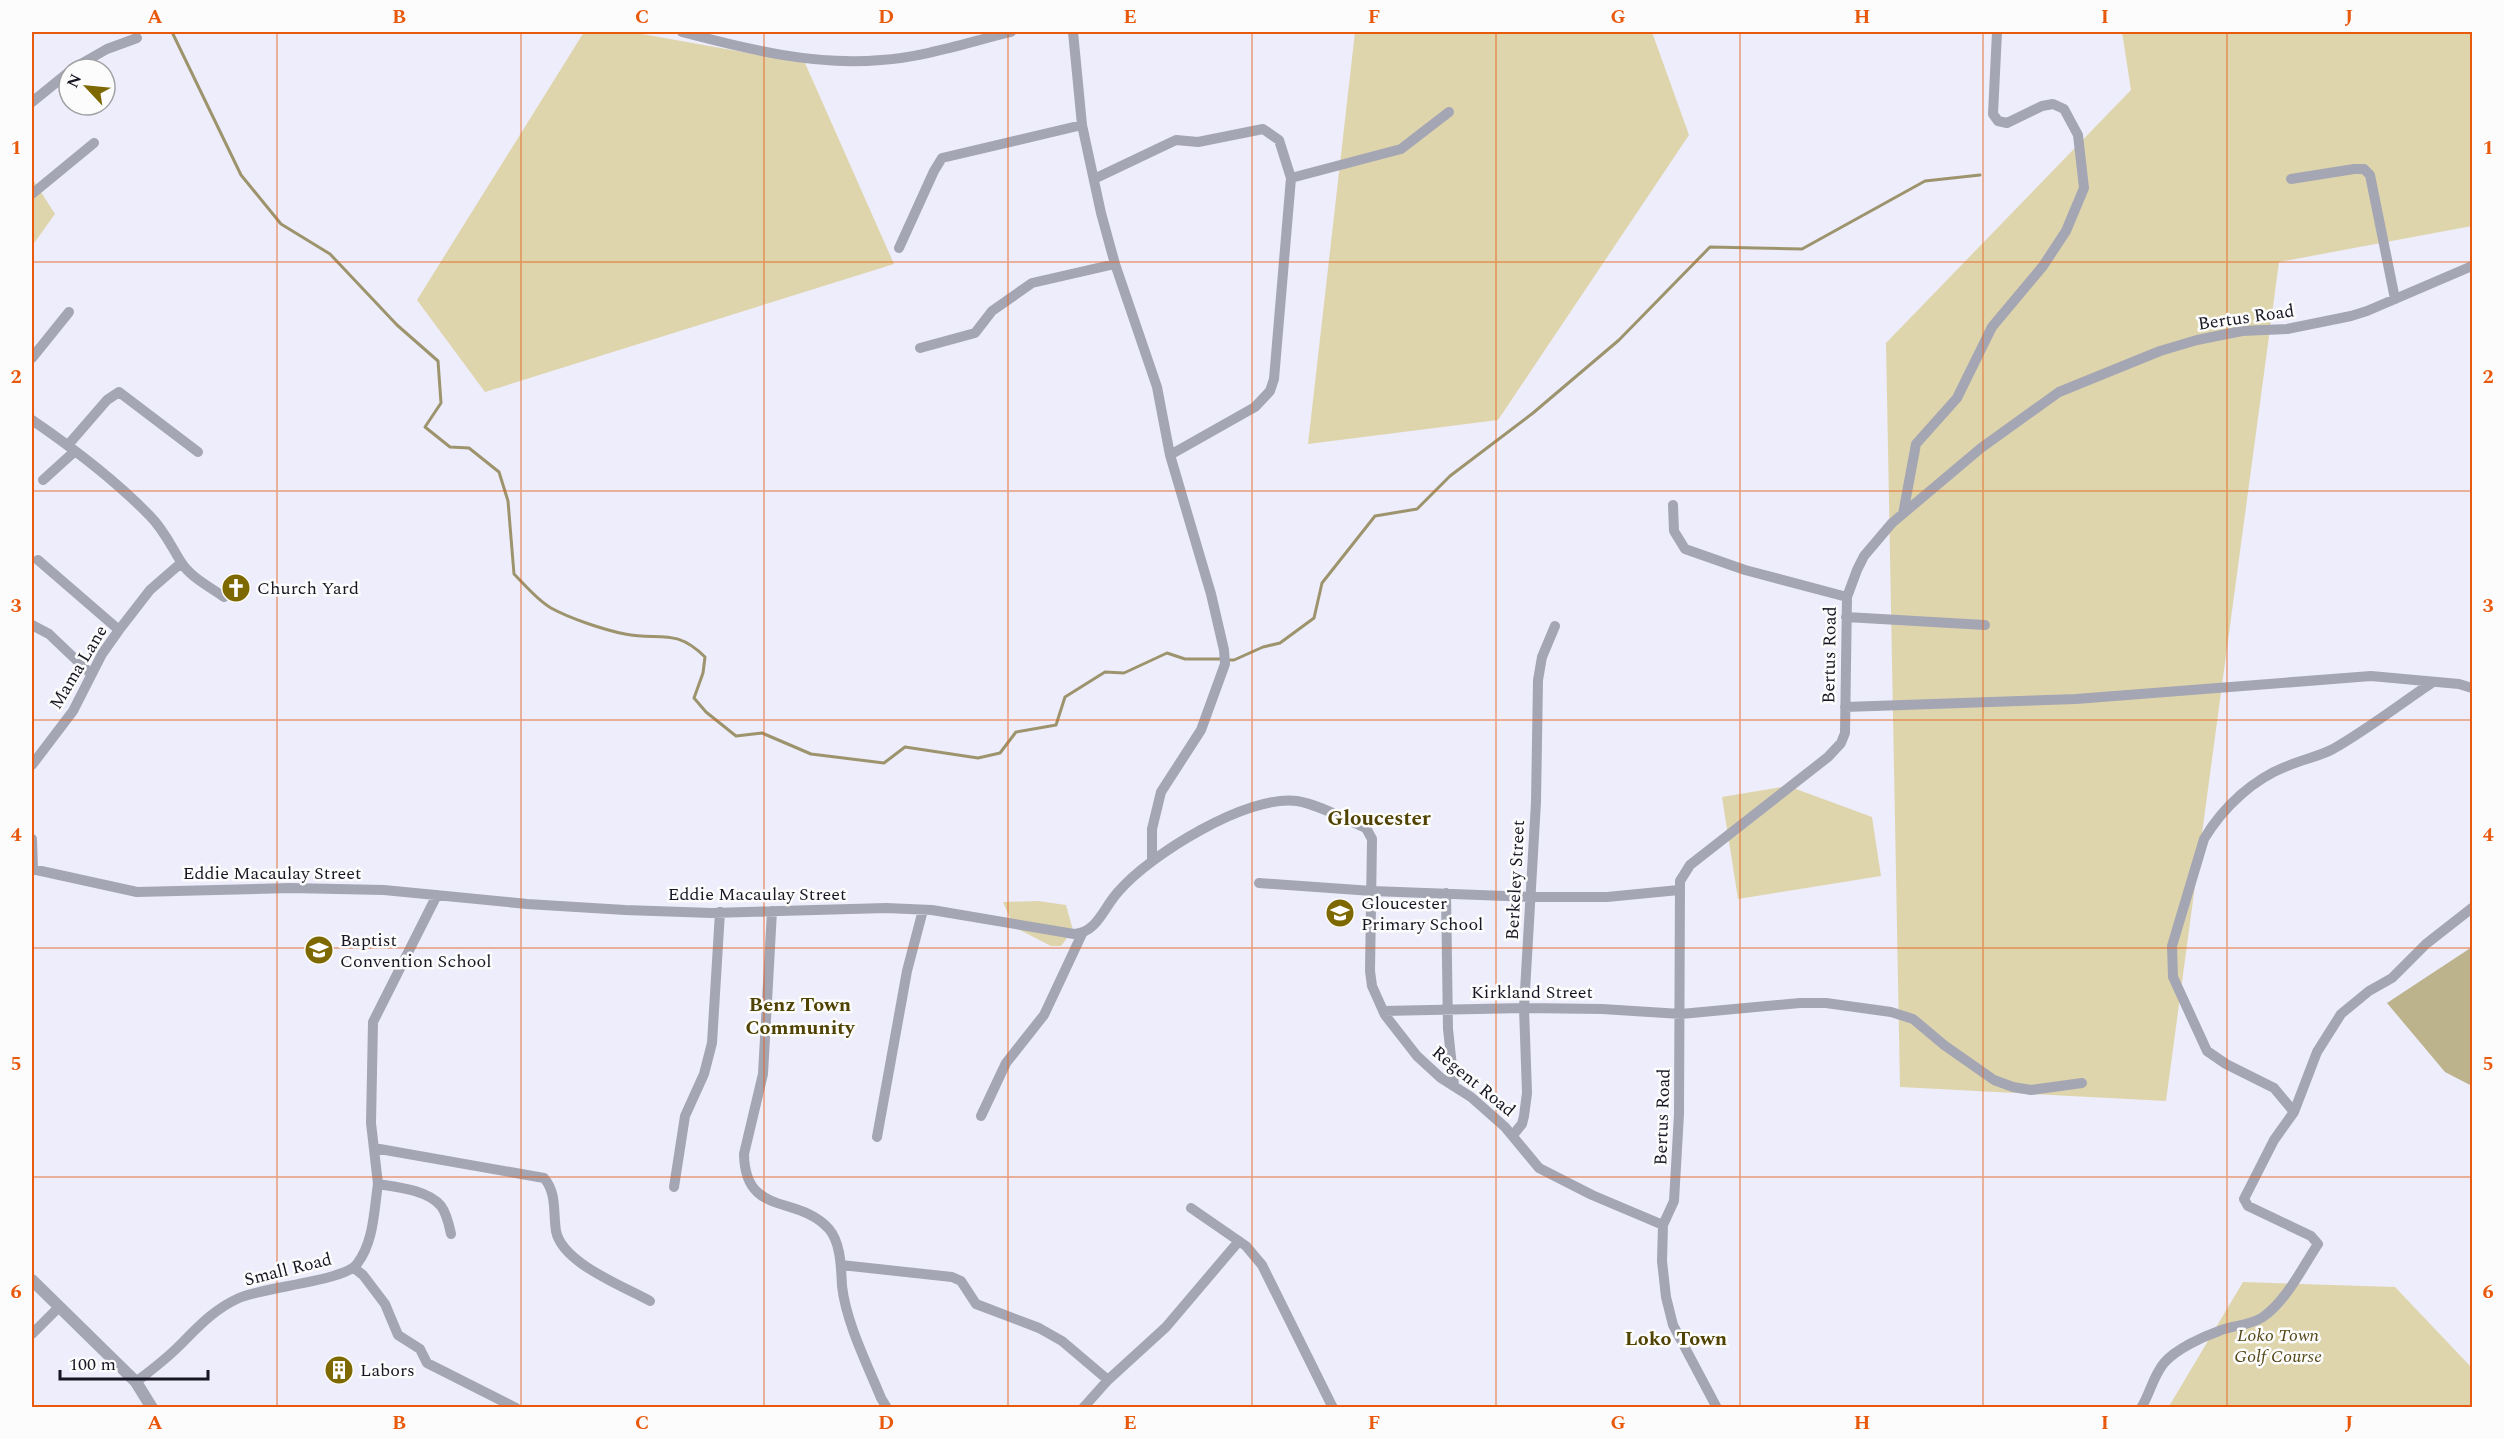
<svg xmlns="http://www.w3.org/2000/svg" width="2504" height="1439" viewBox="0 0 2504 1439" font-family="Spectral,serif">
<rect width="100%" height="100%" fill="#ededfb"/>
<path fill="#dfd5ad" d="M 584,32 L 631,32 L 805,63 L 894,264 L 485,392 L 417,300 Z
M 1355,32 L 1652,32 L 1689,135 L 1498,420 L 1308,444 Z
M 2122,32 L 2472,32 L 2472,226 L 2279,262 L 2166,1101 L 1900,1087 L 1886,343 L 2131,90 Z
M 32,178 L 55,214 L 32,246 Z
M 1788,786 L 1872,817 L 1881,876 L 1738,899 L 1722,797 Z
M 1038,901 L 1066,905 L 1073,930 L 1061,946 L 1051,946 L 1014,927 L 1003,902 Z
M 2243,1282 L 2395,1287 L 2472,1368 L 2472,1407 L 2168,1408 Z"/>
<path fill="#bcb28b" d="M 2472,947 L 2472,1086 L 2445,1072 L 2387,1003 Z"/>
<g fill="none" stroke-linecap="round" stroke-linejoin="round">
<path stroke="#9d946d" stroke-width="3" d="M 172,32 L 241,175 L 281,224 L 330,254 L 397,325 L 438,361 L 441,403 L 425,427 L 450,447 L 469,448 L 499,472 L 508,501 L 514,574 C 525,585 537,600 551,608 C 569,618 604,630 625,634 C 659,641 675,627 705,657 L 703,673 L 694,698 L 706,712 L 736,736 L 762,733 L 811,754 L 884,763 L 905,747 L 978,758 L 1000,753 L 1016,732 L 1056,725 L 1065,697 L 1105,672 L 1124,673 L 1167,653 L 1185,659 L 1221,659
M 1228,660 L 1234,660 L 1263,647 L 1280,643 L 1314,618 L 1322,583 L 1375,516 L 1417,509 L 1450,476 L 1533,413 L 1619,340 L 1710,247 L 1802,249 L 1925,181 L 1980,175"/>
<path stroke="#a5a6b4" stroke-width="10" d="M 682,32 C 747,49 813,66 881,60 C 925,57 969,42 1011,32
M 1073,32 L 1082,125 L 1101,213 L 1115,264 L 1157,387 L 1170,455 L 1211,594 L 1224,650 L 1225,664 L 1201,730 L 1161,792 L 1152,829 L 1152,859
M 72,69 L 107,49 L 137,38
M 32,102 L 69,72
M 1291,178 L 1401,149 L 1449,112
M 1094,179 L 1176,140 L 1198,142 L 1263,129 L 1279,140 L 1291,178 L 1274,379 L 1270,391 L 1255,407 L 1170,455
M 2291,179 L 2354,169 L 2364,169 L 2370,175 L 2395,299
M 32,194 L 94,143
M 899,248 L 934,171 L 942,158 L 1082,125
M 920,348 L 975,333 L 992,311 L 1032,283 L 1115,264
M 32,358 L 69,312
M 32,420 C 73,448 115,480 150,516 C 164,530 171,546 181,562 C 190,577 210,587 224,597
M 68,445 L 107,400 L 119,392 L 198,452
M 43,480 L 75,451
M 1673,505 L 1674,531 L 1685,549 L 1745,570 L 1847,597
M 1903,514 L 1916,444 L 1957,398 L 1992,327 L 2043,266 L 2066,231 L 2084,188 L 2078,135 L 2064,109 L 2053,104 L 2042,106 L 2007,123 L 1998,121 L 1993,114 L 1997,32
M 38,560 L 119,630
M 1846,617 L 1985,625
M 32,625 L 49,634 L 91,674
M 1845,707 L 2076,699 L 2371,676 L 2459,684 L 2472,688
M 32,765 L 73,711 L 102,654 L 119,630 L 150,590 L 181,563
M 32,839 L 33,870
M 32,869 L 137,892 L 290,888 L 384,890 L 527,904 L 625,910 L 712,913 L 886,908 L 932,910 L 1074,934 C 1097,933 1104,907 1118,892 C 1149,855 1248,794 1297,801 C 1320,805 1344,819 1366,828 L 1372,839 L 1370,971 L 1372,986 L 1385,1015 L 1417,1056 L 1441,1078 L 1471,1097 L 1505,1127 L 1539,1168 L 1592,1195 L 1663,1225
M 1259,883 L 1372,891 L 1530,897 L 1607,897 L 1679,890
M 1446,893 L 1448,1029 L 1454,1085
M 437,895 L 373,1022 L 371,1123 L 378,1184 C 397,1187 428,1190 441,1206 C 447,1214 449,1225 451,1234
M 772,911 L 763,1074 L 744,1154 C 745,1218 798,1194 829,1229 C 841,1243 841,1268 842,1286 C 846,1322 867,1364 881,1398 L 887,1408
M 1383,1011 L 1524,1008 L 1602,1009 L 1681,1014 L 1800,1003 L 1826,1003 L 1891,1012 L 1913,1019 L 1944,1045 L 1994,1080 L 2013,1087 L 2031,1090 L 2082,1083
M 2294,1112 L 2274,1088 L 2226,1064 L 2207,1051 L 2173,977 L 2172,946 L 2204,839 C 2223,807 2254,778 2290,765 C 2304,759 2320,756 2333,749 C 2368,729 2400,704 2433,682
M 981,1116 L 1006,1063 L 1044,1015 L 1082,934
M 1513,1135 L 1522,1124 L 1524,1116 L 1527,1093 L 1524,1008 L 1536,802 L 1538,680 L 1542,657 L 1555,626
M 877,1137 L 907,971 L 923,910
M 374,1148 L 544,1178 C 557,1193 553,1212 556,1231 C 562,1263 623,1286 650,1301
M 674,1187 L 685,1116 L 704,1074 L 712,1043 L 720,912
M 1191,1208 L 1246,1246 L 1262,1265 L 1333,1408
M 841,1265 L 952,1277 L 961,1281 L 976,1304 L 1039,1328 L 1062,1341 L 1108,1380
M 354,1268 L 363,1275 L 385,1304 L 398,1335 L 420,1349 L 427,1363 L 516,1408
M 32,1334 L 59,1307
M 136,1382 C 150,1371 165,1360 178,1347 C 197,1328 214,1309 239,1298 C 263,1287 345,1281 357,1264 C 374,1242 374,1210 378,1184
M 1083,1408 L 1108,1380 L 1166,1327 L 1239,1241
M 1717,1408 L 1673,1325 L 1666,1297 L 1662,1261 L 1663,1225 L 1674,1201 L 1679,1114 L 1680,881 L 1690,865 L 1828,757 L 1841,743 L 1845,733 L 1847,597 L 1857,570 L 1864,556 L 1892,523 L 1981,448 L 2059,392 L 2160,351 L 2197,340 L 2242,331 L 2287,329 L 2351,316 L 2367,311 L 2472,266
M 2141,1408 C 2150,1394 2153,1376 2164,1363 C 2176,1349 2202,1337 2219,1331 C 2233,1325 2250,1326 2263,1317 C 2287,1300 2302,1268 2318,1244 L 2311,1236 L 2248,1206 L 2244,1199 L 2274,1140 L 2294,1112 L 2317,1052 L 2341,1014 L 2369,991 L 2392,978 L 2426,944 L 2472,908"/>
<path stroke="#a5a6b4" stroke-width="12" d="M 32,1280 L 136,1382 L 152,1408"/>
</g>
<path fill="none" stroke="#e8590c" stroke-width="1.5" stroke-opacity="0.55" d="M 277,32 L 277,1408M 521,32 L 521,1408M 764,32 L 764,1408M 1008,32 L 1008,1408M 1252,32 L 1252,1408M 1496,32 L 1496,1408M 1740,32 L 1740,1408M 1983,32 L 1983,1408M 2227,32 L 2227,1408M 32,262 L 2472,262M 32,491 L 2472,491M 32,720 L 2472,720M 32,948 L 2472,948M 32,1177 L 2472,1177"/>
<defs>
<g id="church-disc" transform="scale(1.5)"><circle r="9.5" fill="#7d6900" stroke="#fcfcfc"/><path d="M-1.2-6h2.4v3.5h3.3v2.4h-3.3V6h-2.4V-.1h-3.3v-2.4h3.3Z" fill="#fff"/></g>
<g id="school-disc" transform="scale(1.5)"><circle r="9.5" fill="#7d6900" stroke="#fcfcfc"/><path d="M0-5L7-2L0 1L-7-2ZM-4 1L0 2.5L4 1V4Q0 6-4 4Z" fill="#fff"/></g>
<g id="building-disc" transform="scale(1.5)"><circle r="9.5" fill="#7d6900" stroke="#fcfcfc"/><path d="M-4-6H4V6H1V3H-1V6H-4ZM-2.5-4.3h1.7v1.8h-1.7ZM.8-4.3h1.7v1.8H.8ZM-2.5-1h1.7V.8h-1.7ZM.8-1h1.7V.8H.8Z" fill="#fff"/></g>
</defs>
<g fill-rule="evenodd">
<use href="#church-disc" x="236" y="588"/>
<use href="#school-disc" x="1340" y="913"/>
<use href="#school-disc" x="319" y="950"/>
<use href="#building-disc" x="339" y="1370"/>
</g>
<g text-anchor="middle" stroke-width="5" stroke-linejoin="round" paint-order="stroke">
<g font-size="18" fill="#171723" stroke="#fcfcfc">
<text transform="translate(2246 317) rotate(-8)" y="6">Bertus Road</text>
<text transform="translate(1829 655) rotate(-89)" y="6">Bertus Road</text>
<text transform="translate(78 667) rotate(-59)" y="6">Mama Lane</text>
<text x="272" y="879">Eddie Macaulay Street</text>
<text transform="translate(1515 880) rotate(-87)" y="6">Berkeley Street</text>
<text x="757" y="900">Eddie Macaulay Street</text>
<text x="1532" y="998">Kirkland Street</text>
<text transform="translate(1474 1081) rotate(39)" y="6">Regent Road</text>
<text transform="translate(1662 1117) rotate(-88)" y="6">Bertus Road</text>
<text transform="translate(288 1269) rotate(-14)" y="6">Small Road</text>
</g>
<g font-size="18" fill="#171723" stroke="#fcfcfc" text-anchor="start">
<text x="257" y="594">Church Yard</text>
<text x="1361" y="909">Gloucester<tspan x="1361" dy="21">Primary School</tspan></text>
<text x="340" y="946">Baptist<tspan x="340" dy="21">Convention School</tspan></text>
<text x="360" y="1376">Labors</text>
</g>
<g font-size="18" font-style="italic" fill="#544817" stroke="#fcfcfc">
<text x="2278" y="1341">Loko Town<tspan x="2278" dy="21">Golf Course</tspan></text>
</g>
<g font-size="20" font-weight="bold" fill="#504200" stroke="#fcfcfc">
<text x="800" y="1011">Benz Town<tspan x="800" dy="23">Community</tspan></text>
<text x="1676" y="1345">Loko Town</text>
</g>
<g font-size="21" font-weight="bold" fill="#504200" stroke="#fcfcfc">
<text x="1379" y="825">Gloucester</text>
</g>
</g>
<rect width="2504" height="1439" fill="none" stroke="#fcfcfc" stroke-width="66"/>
<g transform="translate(87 87) rotate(296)"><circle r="28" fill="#fcfcfc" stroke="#a0a0a5" stroke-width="1.5"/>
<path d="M0-4.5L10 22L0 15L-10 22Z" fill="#7d6900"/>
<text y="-9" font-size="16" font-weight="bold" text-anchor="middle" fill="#171723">N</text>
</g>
<path d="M60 1370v9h148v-9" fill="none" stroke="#171723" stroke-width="3"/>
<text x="69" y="1370" font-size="18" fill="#171723" stroke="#fcfcfc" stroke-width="4.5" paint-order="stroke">100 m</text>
<rect x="33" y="33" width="2438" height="1373" fill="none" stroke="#e8590c" stroke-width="2"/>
<g font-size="20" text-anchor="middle" font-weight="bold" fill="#e8590c">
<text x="155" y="23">A</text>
<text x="399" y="23">B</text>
<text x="642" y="23">C</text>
<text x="886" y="23">D</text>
<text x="1130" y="23">E</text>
<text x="1374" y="23">F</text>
<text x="1618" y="23">G</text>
<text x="1862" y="23">H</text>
<text x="2105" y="23">I</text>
<text x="2349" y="23">J</text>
<text x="16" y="154">1</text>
<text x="2488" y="154">1</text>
<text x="16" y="383">2</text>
<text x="2488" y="383">2</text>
<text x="16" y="612">3</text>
<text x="2488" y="612">3</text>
<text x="16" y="841">4</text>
<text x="2488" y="841">4</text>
<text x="16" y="1070">5</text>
<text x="2488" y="1070">5</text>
<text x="16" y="1298">6</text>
<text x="2488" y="1298">6</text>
<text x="155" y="1429">A</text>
<text x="399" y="1429">B</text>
<text x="642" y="1429">C</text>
<text x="886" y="1429">D</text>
<text x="1130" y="1429">E</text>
<text x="1374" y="1429">F</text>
<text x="1618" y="1429">G</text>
<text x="1862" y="1429">H</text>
<text x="2105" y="1429">I</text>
<text x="2349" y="1429">J</text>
</g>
</svg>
